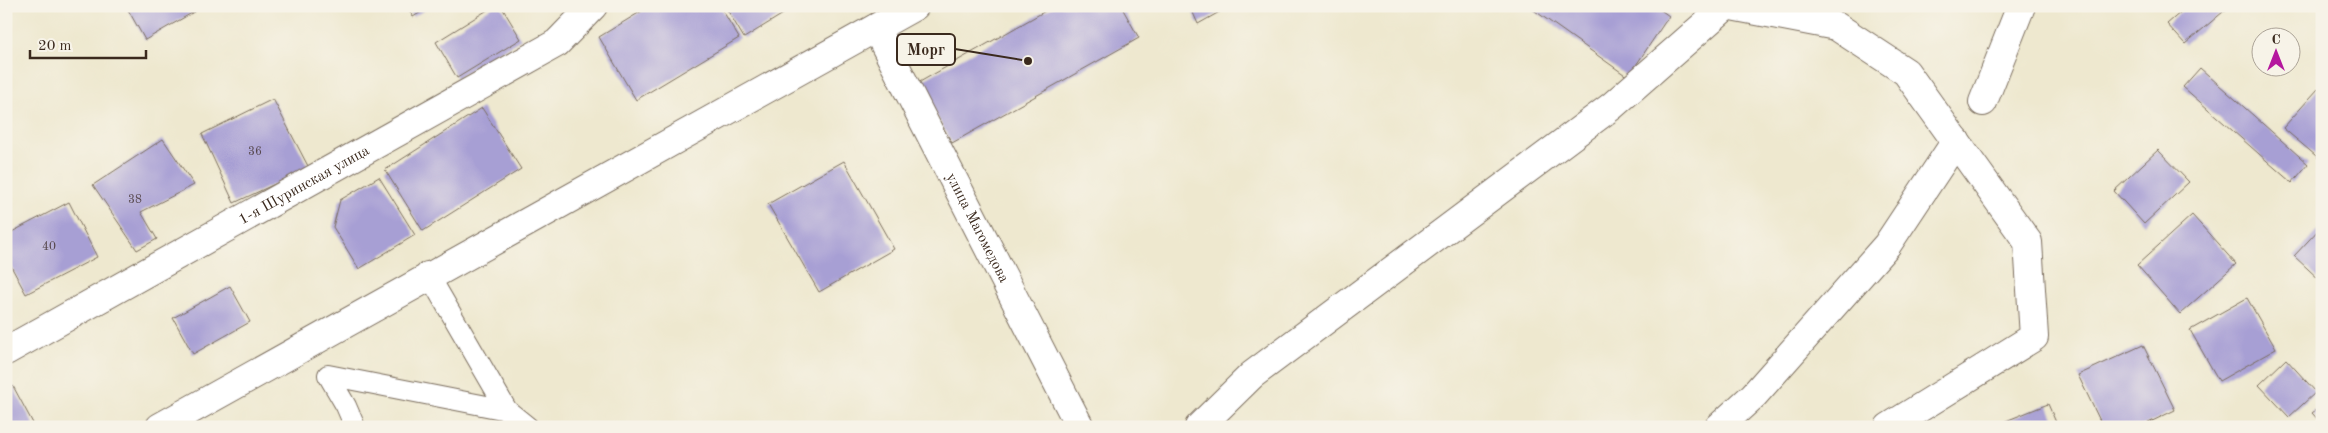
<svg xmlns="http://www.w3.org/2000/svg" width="2328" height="433" viewBox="0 0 2328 433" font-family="'Old Standard TT',serif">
<rect width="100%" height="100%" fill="#f7f3e8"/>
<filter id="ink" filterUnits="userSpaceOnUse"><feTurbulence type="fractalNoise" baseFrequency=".02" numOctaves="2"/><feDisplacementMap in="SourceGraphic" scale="10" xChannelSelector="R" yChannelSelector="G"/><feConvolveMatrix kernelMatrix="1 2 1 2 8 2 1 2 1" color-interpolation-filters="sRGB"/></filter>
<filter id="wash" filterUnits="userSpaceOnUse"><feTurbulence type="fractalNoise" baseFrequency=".0096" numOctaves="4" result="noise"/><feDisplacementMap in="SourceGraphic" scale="20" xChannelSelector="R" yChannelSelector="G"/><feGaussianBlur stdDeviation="1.12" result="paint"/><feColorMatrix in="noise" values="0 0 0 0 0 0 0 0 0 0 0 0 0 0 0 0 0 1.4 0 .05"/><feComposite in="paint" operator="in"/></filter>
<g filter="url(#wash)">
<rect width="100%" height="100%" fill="#eee8cf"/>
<g id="blocks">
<path fill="#a79fd4" d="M 126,6 L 204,6 L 145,40 Z
M 407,6 L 431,6 L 413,17 Z
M 494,6 L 501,6 L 521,39 L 457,78 L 436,42 Z
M 650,6 L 720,6 L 739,38 L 636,100 L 599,37 Z
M 725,6 L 796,6 L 744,38 Z
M 1054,6 L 1121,6 L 1139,38 L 952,143 L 918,83 Z
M 1190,6 L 1230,6 L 1198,24 Z
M 1528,6 L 1655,6 L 1669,16 L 1628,77 Z
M 2188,6 L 2230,6 L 2185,44 L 2167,24 Z
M 2200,68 L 2308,164 L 2292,183 L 2183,87 Z
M 2318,89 L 2322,93 L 2322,161 L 2283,128 Z
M 273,99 L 309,168 L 234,203 L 202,134 Z
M 482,108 L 521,169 L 423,231 L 385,170 Z
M 163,139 L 194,185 L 141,212 L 157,239 L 137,250 L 93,185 Z
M 2158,150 L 2189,182 L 2144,224 L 2114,191 Z
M 844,161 L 894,249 L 819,292 L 768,204 Z
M 379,177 L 415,235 L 359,269 L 333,227 L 340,200 Z
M 69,202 L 97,257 L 26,294 L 6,257 L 6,235 Z
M 2192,215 L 2236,264 L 2180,314 L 2137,265 Z
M 2322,226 L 2322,282 L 2294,256 Z
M 230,286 L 250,322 L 193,354 L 173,318 Z
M 2247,298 L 2276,349 L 2219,381 L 2190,330 Z
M 2143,345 L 2175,410 L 2140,427 L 2103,427 L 2078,375 Z
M 2286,359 L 2316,392 L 2289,417 L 2259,385 Z
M 13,386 L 35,427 L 6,427 L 6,390 Z
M 2048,404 L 2058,427 L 1991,427 Z
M 2322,405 L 2322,424 L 2312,413 Z"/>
</g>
</g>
<g filter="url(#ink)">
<use href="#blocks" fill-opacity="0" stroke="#7a6c5c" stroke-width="1"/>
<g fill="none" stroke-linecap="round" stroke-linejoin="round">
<g stroke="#7a6c5c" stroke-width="22">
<path id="service" d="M 427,272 L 507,410
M 355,427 L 346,406 L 328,375 L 507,410 L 528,427"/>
</g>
<g stroke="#7a6c5c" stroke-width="30">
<g id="minor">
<path d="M 1731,6 L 1836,26 L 1906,72 L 2028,242 L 2034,337 L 1889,427"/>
<path id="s1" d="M 876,28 L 1080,427"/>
<path d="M 1983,102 L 2021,6"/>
<path id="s2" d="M 6,351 L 557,43 L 593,6"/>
<path d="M 160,427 L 915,6"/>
<path d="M 1199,427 L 1252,375 L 1612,106 L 1726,6"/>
<path d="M 1719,427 L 1754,395 L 1887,245 L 1956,141"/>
</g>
</g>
<use href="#service" stroke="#fff" stroke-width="20"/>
<use href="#minor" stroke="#fff" stroke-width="28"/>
</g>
</g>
<g text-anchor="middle" stroke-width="4.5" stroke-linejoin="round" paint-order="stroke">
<g font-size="12" fill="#56474c">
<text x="255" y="155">36</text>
<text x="135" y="203">38</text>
<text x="49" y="250">40</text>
</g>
<g font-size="15" fill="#3b2a1e" stroke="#f7f3e8">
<text dy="5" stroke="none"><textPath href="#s2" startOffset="341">1-я Шуринская улица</textPath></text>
<text dy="5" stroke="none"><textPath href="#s1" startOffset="224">улица Магомедова</textPath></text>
</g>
</g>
<path fill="none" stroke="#3b2a1e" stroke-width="2" d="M1028 61L955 49"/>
<circle fill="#3b2a1e" stroke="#f7f3e8" stroke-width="2" cx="1028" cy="61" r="5"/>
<rect fill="#f7f3e8" stroke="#3b2a1e" stroke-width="2" x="897" y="34" width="58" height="31" rx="5"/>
<g font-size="16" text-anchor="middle" font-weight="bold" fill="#3b2a1e">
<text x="926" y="55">Морг</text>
</g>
<rect width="2328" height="433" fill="none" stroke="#f7f3e8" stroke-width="25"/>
<g transform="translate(2276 52)"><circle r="24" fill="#f7f3e8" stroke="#aca397"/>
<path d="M0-4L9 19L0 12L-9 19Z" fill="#b5179e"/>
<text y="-8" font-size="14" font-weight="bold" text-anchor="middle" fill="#3b2a1e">С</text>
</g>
<path d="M30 50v8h116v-8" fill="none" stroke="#3b2a1e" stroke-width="2.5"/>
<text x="38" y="50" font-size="15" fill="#3b2a1e" stroke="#f7f3e8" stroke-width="4" paint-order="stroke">20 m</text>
</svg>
